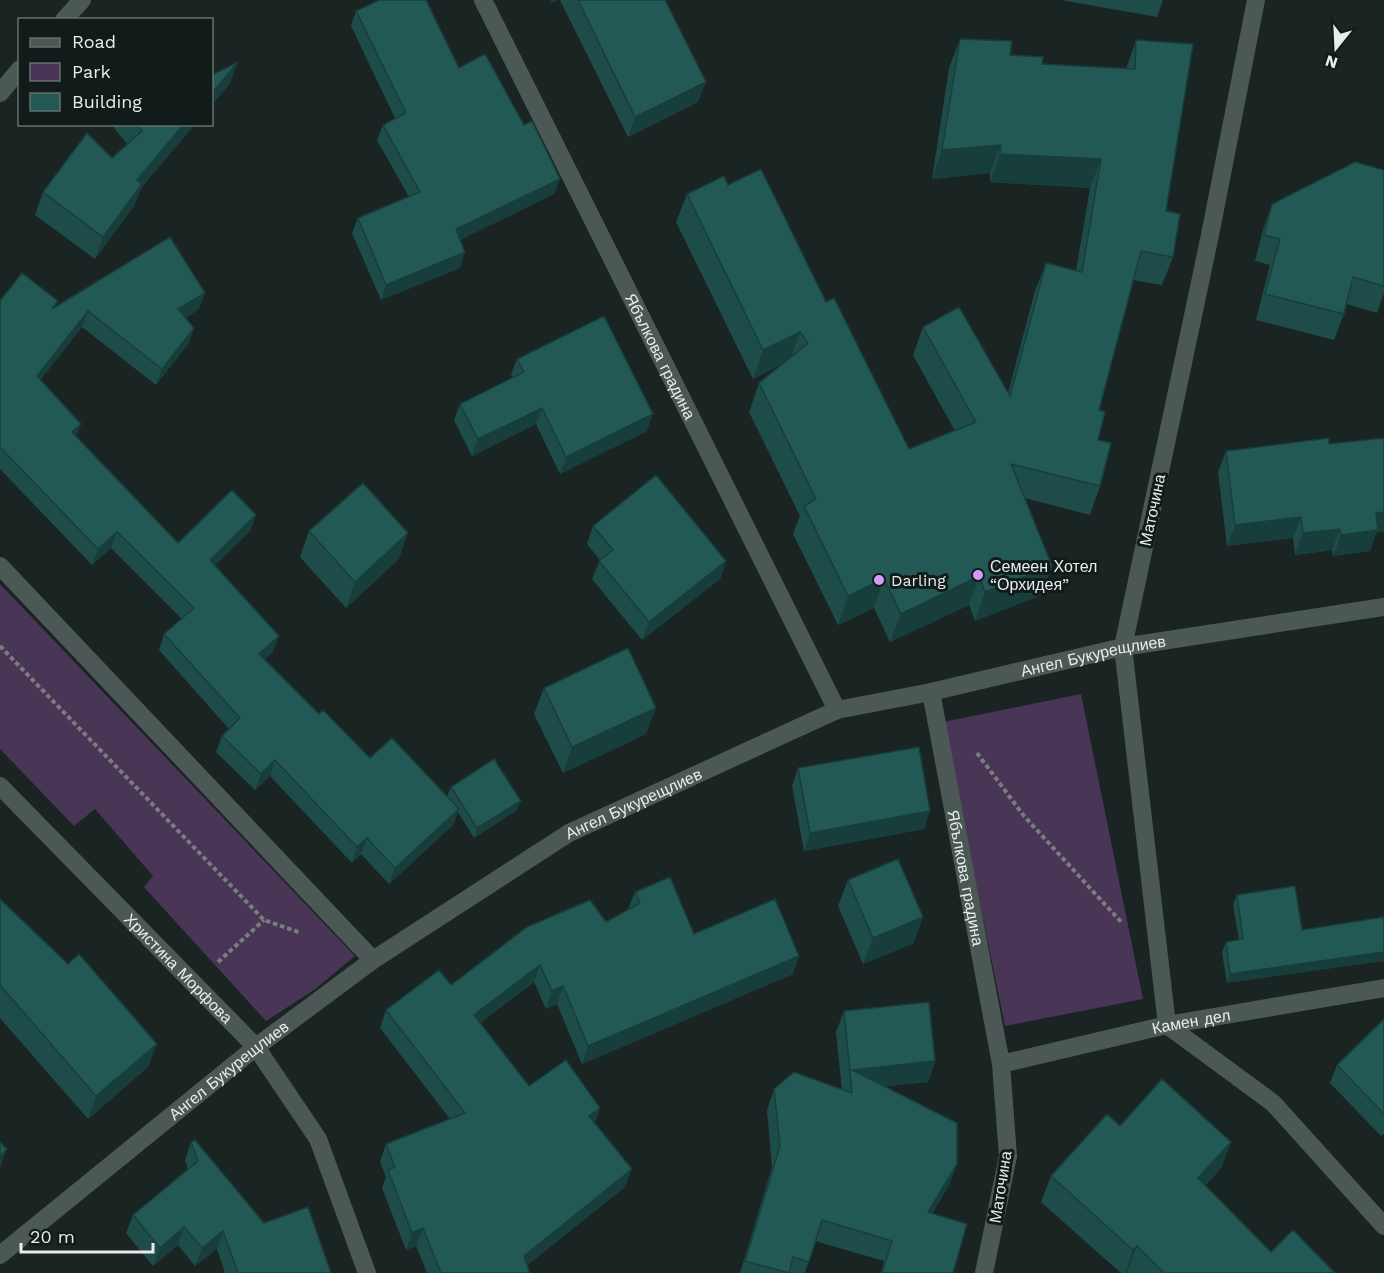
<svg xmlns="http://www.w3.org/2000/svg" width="1384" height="1273" viewBox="0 0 1384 1273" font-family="'Work Sans',sans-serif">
<rect width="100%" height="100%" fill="#1a2423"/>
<path fill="#493656" d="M 0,584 L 355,956 L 314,990 L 266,1021 L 144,887 L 153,876 L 95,809 L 74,826 L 0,749 Z
M 1081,694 L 1143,999 L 1005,1026 L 943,722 Z"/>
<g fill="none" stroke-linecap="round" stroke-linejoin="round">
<path stroke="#777f7e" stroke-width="4" stroke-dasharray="4.5 3" stroke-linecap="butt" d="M 0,646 L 264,920 L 301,933
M 977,753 L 1024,816 L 1122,923
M 218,962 L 264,920"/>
<g stroke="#4c5856" stroke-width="18">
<path id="s1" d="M 483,0 L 837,710"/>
<path d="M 1256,0 L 1210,235 L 1123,647 L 1167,1025 L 1273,1103 L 1384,1226"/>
<path d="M 64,20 L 82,0"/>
<path d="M 0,93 L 20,69"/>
<path d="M 0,566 L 373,960"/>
<path id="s2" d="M 931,692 L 1001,1064 L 1008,1156 L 984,1273"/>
<path id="s3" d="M 0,786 L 256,1047 L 318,1139 L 367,1273"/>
<path id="s4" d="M 1001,1064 L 1167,1025 L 1384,988"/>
<path id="s5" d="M 0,1255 L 256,1047 L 373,960 L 569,833 L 837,710 L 931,692 L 1123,647 L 1384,607"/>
</g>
</g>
<path fill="#1e4d49" d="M 560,0 L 665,0 L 698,102 L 628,137 Z
M 1061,0 L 1163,0 L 1157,17 Z
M 356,11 L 459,68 L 524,125 L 560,179 L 554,194 L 460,240 L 460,268 L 381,300 L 352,233 L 358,218 L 409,197 L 377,140 L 383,125 L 395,118 L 351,26 Z
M 960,39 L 1042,64 L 1126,69 L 1136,40 L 1173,257 L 1162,285 L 1133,280 L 1099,410 L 1098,440 L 1100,486 L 1090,515 L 1025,498 L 1052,566 L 1041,595 L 975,621 L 969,605 L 890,642 L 874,608 L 838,625 L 793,534 L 800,516 L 749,412 L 759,383 L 782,364 L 753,379 L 676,222 L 687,194 L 728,185 L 826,302 L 909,449 L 955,431 L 913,355 L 923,327 L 1008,393 L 1035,291 L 1046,263 L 1076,271 L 1090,188 L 990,182 L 990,173 L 932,179 L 949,68 Z
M 111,124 L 195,124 L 141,188 L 134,206 L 95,259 L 35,215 L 43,192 L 112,158 L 127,144 Z
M 1384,170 L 1384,293 L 1377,313 L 1346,304 L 1344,314 L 1334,340 L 1256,320 L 1270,265 L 1255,261 L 1263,230 L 1272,204 Z
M 0,301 L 56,306 L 199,309 L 185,318 L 194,328 L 188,344 L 156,385 L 82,327 L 40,380 L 77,437 L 178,543 L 256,515 L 250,531 L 215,565 L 273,652 L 265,659 L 319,714 L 370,758 L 451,801 L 447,796 L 451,787 L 517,810 L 474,838 L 458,812 L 453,825 L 389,884 L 361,854 L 352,863 L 270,776 L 255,790 L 216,752 L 222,736 L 229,729 L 159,650 L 164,634 L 182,619 L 111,548 L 92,565 L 0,469 Z
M 517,359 L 647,431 L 560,474 L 536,424 L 472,456 L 454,420 L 460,404 L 513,378 L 511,375 Z
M 1329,444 L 1376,533 L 1370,551 L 1333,556 L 1332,550 L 1295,555 L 1293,538 L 1227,546 L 1218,472 L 1226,451 Z
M 593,526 L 726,561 L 720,579 L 642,640 L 592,579 L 600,560 L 587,544 Z
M 309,531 L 399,559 L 346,608 L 300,557 Z
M 544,688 L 646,734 L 563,773 L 534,714 Z
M 798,768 L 924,829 L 804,851 L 792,786 Z
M 848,880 L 914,943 L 863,964 L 838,906 Z
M 1295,886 L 1227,983 L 1222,952 L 1226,942 L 1239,940 L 1233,905 L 1237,895 Z
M 635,892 L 694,934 L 793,974 L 582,1064 L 557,1004 L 546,1009 L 534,982 L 480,1023 L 529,1086 L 595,1123 L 625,1187 L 527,1265 L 530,1273 L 427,1273 L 416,1246 L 406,1250 L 382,1188 L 386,1177 L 380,1162 L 386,1144 L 450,1119 L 380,1028 L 386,1010 L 451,985 L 606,922 L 628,909 Z
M 0,899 L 148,1067 L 88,1119 L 0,1018 Z
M 844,1011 L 935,1061 L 928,1082 L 885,1086 L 957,1164 L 949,1185 L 932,1214 L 953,1273 L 881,1273 L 884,1261 L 815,1241 L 805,1273 L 740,1273 L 772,1167 L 767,1110 L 774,1089 L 842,1090 L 836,1032 Z
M 1384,1019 L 1384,1134 L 1381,1136 L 1330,1083 L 1337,1065 Z
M 1120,1126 L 1231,1142 L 1221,1168 L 1205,1186 L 1271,1252 L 1335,1273 L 1129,1273 L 1127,1272 L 1126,1273 L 1121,1273 L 1041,1202 L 1051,1176 Z
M 191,1142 L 264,1223 L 331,1273 L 225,1273 L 217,1249 L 195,1266 L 178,1245 L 153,1266 L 126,1233 L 133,1215 L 188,1169 L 185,1160 Z"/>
<path fill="#183e3c" d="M 551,0 L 558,0 L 550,4 Z
M 238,62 L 230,84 L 212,105 L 212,93 Z
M 706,82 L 698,102 L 628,137 L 635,117 Z
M 184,124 L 195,124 L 141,188 L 134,206 L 95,259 L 103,237 L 137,180 Z
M 1001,145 L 990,173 L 932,179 L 942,150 Z
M 1000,154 L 1101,159 L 1090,188 L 990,182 Z
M 560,179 L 554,194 L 450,245 L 456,229 Z
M 465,252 L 460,268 L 381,300 L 386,285 Z
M 205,293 L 199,309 L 172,325 L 178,309 Z
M 88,311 L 82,327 L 31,392 L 37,376 Z
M 194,328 L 188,344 L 156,385 L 162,369 Z
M 800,332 L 790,360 L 753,379 L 763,350 Z
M 542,408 L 536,424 L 472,456 L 478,439 Z
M 653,414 L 647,431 L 560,474 L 566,457 Z
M 81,424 L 75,440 L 72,432 Z
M 1384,512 L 1384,532 L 1376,533 L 1370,551 L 1333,556 L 1341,535 L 1376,513 Z
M 256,515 L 250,531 L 204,576 L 210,560 Z
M 1301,517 L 1293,538 L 1227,546 L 1235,525 Z
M 1340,529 L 1332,550 L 1295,555 L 1303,533 Z
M 117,532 L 111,548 L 92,565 L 98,549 Z
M 408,533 L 399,559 L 346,608 L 355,582 Z
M 726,561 L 720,579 L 642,640 L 649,622 Z
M 1052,566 L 1041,595 L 975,621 L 985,592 Z
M 979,576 L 969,605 L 890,642 L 901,614 Z
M 884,579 L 874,608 L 838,625 L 848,596 Z
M 279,636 L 273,652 L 254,670 L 259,654 Z
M 656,708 L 646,734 L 563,773 L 572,747 Z
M 275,760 L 270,776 L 255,790 L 261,774 Z
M 521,801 L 517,810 L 474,838 L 477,828 Z
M 459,809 L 453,825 L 389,884 L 395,868 Z
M 930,811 L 924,829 L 804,851 L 810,833 Z
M 367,838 L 361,854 L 352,863 L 357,847 Z
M 923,917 L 914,943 L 863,964 L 873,938 Z
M 1384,952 L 1384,961 L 1227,983 L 1230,974 Z
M 799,956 L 793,974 L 582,1064 L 588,1046 Z
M 540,965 L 534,982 L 467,1033 L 474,1015 Z
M 563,986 L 557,1004 L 546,1009 L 552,991 Z
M 157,1044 L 148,1067 L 88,1119 L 96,1096 Z
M 935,1061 L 928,1082 L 852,1090 L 852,1070 Z
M 600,1108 L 594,1126 L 589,1116 Z
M 1231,1142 L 1221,1168 L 1188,1204 L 1198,1178 Z
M 7,1149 L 0,1168 L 0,1156 Z
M 957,1164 L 949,1185 L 920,1233 L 928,1212 Z
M 632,1169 L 625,1187 L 518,1273 L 524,1256 Z
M 184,1227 L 178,1245 L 153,1266 L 160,1248 Z
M 423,1228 L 416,1246 L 406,1250 L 412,1233 Z
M 223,1231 L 217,1249 L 195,1266 L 202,1248 Z
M 1137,1246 L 1127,1272 L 1125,1273 L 1133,1250 Z"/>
<path fill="#235955" stroke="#183e3c" stroke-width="1.5" d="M 379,0 L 426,0 L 459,68 L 485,54 L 524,125 L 532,121 L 560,179 L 456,229 L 465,252 L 386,285 L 358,218 L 420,192 L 383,125 L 406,113 L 356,11 Z
M 578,0 L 665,0 L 706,82 L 635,117 Z
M 960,39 L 1012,41 L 1010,55 L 1043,57 L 1042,64 L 1135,69 L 1136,40 L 1193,44 L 1166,211 L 1180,214 L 1173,257 L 1141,251 L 1099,410 L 1105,412 L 1098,440 L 1111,443 L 1100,486 L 1011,464 L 1052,566 L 985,592 L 979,576 L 901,614 L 884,579 L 848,596 L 804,506 L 816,499 L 759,383 L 808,343 L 800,332 L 763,350 L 687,194 L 724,176 L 728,185 L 761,169 L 826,302 L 834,298 L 909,449 L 976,422 L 923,327 L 959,307 L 1010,396 L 1046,263 L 1082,272 L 1101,159 L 1000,154 L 1001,145 L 942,150 Z
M 238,62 L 212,93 L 212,75 Z
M 137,124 L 184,124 L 137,180 L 142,184 L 103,237 L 43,192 L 87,133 L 112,158 L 142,131 Z
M 1355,162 L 1384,170 L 1384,286 L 1353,277 L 1344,314 L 1265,294 L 1280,239 L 1264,235 L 1272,204 Z
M 170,237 L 205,293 L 178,309 L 194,328 L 162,369 L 88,311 L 37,376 L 81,424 L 72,432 L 178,543 L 232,490 L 256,515 L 210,560 L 279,636 L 259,654 L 319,714 L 323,710 L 370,758 L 392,738 L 459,809 L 395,868 L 367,838 L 357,847 L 275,760 L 261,774 L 222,736 L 240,718 L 164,634 L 194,608 L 117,532 L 98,549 L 0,447 L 0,301 L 22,273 L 58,301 L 52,309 Z
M 604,316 L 653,414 L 566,457 L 542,408 L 478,439 L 460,404 L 524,372 L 517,359 Z
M 1329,438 L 1329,444 L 1384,438 L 1384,512 L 1376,513 L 1378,530 L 1341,535 L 1340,529 L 1303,533 L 1301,517 L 1235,525 L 1226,451 Z
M 656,475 L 726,561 L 649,622 L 599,561 L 613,550 L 593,526 Z
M 363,483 L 408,533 L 355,582 L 309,531 Z
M 628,648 L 656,708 L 572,747 L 544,688 Z
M 919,747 L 930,811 L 810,833 L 798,768 Z
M 494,759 L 521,801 L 477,828 L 451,787 Z
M 898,859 L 923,917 L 873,938 L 848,880 Z
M 670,877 L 694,934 L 775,899 L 799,956 L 588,1046 L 563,986 L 552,991 L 540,965 L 474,1015 L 529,1086 L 566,1060 L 600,1108 L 589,1116 L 632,1169 L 524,1256 L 530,1273 L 441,1273 L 423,1228 L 412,1233 L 388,1170 L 395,1167 L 386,1144 L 465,1113 L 386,1010 L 439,970 L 451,985 L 527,927 L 590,900 L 606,922 L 640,903 L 635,892 Z
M 1295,886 L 1302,930 L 1384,917 L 1384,952 L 1230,974 L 1226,942 L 1243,939 L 1237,895 Z
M 0,899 L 68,964 L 79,954 L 157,1044 L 96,1096 L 0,985 Z
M 929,1002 L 935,1061 L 852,1070 L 957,1123 L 957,1164 L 928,1212 L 967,1224 L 953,1273 L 882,1273 L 892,1241 L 822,1220 L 809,1262 L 793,1257 L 789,1273 L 745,1261 L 780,1146 L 774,1089 L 794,1072 L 852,1093 L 844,1011 Z
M 1384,1019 L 1384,1114 L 1337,1065 Z
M 1162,1079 L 1231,1142 L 1198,1178 L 1271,1252 L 1293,1230 L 1335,1273 L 1164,1273 L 1137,1246 L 1133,1250 L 1051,1176 L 1107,1114 L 1120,1126 Z
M 195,1140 L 264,1223 L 308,1207 L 331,1273 L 238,1273 L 223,1231 L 202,1248 L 184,1227 L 160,1248 L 133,1215 L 198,1161 L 191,1142 Z
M 0,1142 L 7,1149 L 0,1156 Z"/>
<g fill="#d59bfa" stroke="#111b1a" stroke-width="2">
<circle cx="978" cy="575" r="6"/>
<circle cx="879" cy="580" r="6"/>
</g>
<g text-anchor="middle" stroke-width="6" stroke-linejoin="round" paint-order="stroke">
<g font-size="16" fill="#e7eded" stroke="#111b1a">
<text dy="6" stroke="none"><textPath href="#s1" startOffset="398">Ябълкова градина</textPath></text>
<text transform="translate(1152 510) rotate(-78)" y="6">Маточина</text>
<text dy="6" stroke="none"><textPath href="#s5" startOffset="1266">Ангел Букурещлиев</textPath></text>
<text dy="6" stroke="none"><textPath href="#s5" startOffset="780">Ангел Букурещлиев</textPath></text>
<text dy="6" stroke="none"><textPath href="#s2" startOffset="189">Ябълкова градина</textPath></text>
<text dy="6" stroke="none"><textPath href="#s3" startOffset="255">Христина Морфова</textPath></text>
<text dy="6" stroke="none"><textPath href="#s4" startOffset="195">Камен дел</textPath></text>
<text dy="6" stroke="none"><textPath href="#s5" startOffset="294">Ангел Букурещлиев</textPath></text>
<text transform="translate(1000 1187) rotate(-81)" y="6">Маточина</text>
</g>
<g font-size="16" fill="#e7eded" stroke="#111b1a" text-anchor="start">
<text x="990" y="572">Семеен Хотел<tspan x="990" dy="18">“Орхидея”</tspan></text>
<text x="891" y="586">Darling</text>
</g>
</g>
<rect x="18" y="18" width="195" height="108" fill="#111b1a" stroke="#676f6e" stroke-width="1.5"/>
<rect x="30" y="38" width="30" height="9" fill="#4c5856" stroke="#676f6e" stroke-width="1.5"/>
<text x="72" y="48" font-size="18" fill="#e7eded">Road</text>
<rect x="30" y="63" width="30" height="18" fill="#493656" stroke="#676f6e" stroke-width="1.5"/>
<text x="72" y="78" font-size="18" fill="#e7eded">Park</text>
<rect x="30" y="93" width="30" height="18" fill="#235955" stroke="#676f6e" stroke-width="1.5"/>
<text x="72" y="108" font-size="18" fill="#e7eded">Building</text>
<g transform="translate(1336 48) rotate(198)" stroke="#111b1a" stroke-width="4.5" paint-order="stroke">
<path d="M0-4.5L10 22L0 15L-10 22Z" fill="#e7eded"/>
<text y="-9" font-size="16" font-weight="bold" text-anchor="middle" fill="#e7eded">N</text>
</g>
<path d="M21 1243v9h132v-9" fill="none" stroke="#e7eded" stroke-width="3"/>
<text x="30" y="1243" font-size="18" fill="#e7eded" stroke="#111b1a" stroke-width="4.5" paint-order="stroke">20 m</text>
</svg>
